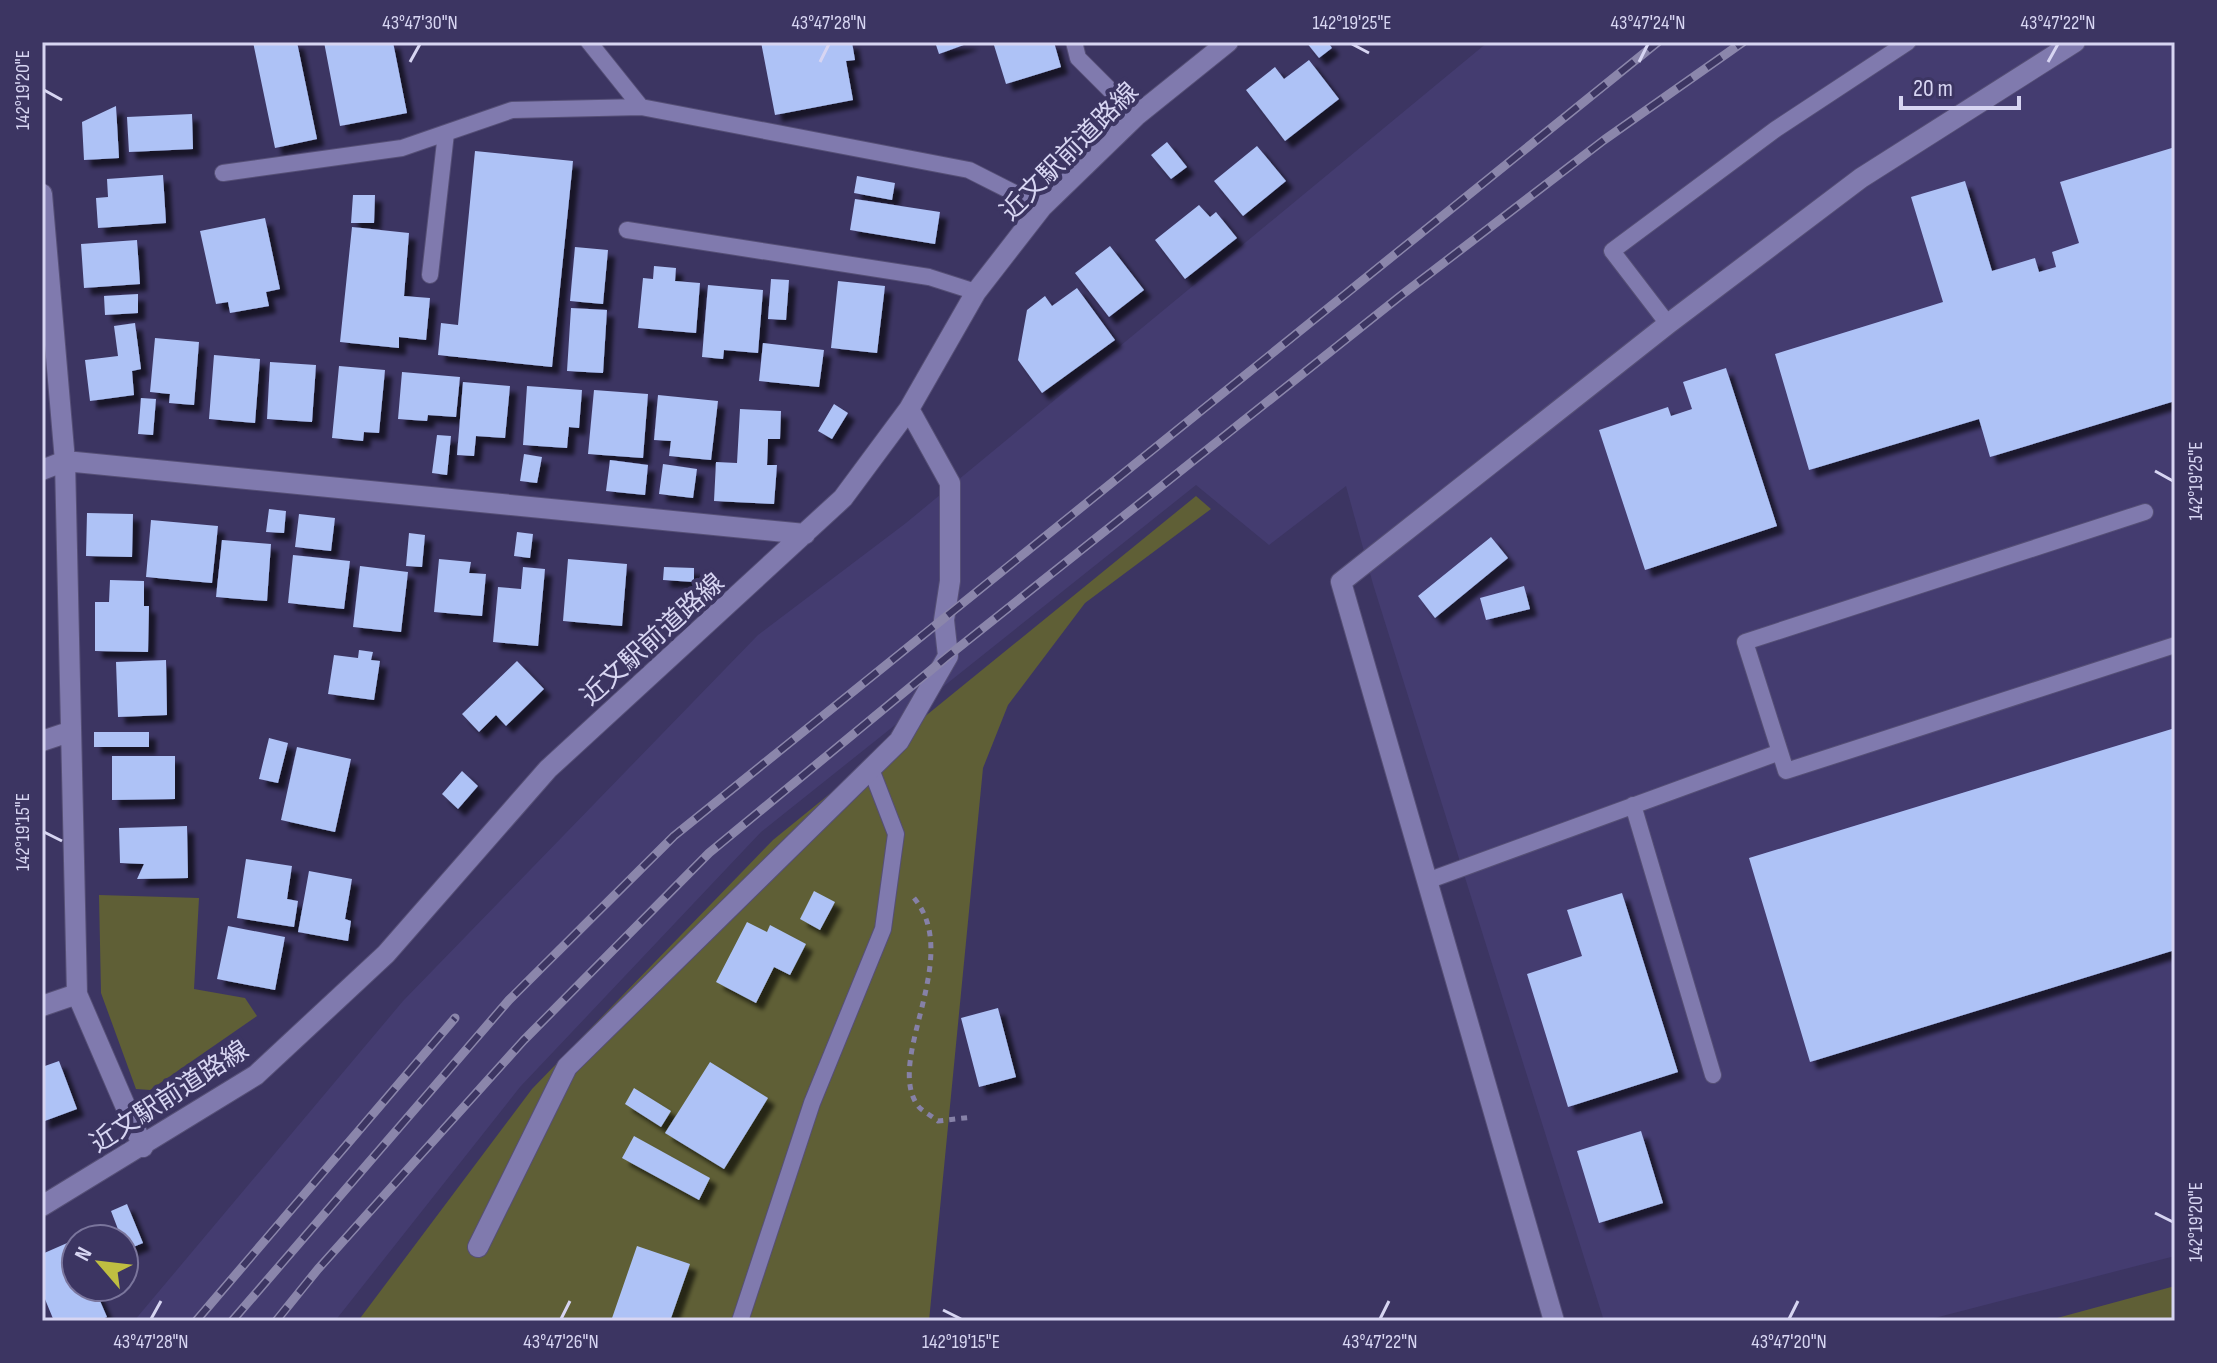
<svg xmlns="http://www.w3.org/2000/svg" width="2217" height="1363" viewBox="0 0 2217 1363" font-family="'Sofia Sans Condensed','Noto Sans JP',sans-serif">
<defs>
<filter id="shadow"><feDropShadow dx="7" dy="7" stdDeviation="2" flood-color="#0009"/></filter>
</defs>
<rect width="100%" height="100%" fill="#3c3562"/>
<path fill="#443c70" d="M 1488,42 L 2175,42 L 2175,1256 L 1923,1321 L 1604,1321 L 1373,584 L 1346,486 L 1269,545 L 1196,485 L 761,832 L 520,1087 L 335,1321 L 134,1321 L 403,1001 L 758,635 L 906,523 Z"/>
<path fill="#5f5f36" d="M 1196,496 L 1211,509 L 1085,603 L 1008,705 L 983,768 L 929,1321 L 358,1321 L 532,1089 L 773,840 Z
M 99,895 L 199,898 L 194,989 L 245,998 L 257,1016 L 150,1090 L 136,1089 L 101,993 Z
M 2175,1286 L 2175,1321 L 2046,1321 Z"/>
<path fill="#aec2f6" filter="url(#shadow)" d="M 253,42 L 297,42 L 317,139 L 275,148 Z
M 324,42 L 393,42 L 407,113 L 340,126 Z
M 761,42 L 852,42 L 855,60 L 846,61 L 853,100 L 775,115 Z
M 935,42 L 972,42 L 939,54 Z
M 993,42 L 1054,42 L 1061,67 L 1006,84 Z
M 1306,42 L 1328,42 L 1332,48 L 1319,58 Z
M 1309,60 L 1339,99 L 1285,141 L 1246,90 L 1275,67 L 1284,79 Z
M 116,106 L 119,158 L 84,160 L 82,122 Z
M 192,114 L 193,149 L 129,152 L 127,117 Z
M 1167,142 L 1187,167 L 1171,179 L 1151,155 Z
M 1257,146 L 1286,181 L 1243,216 L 1214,181 Z
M 2175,147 L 2175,401 L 1990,457 L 1979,419 L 1809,470 L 1775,354 L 1943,302 L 1911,197 L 1965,181 L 1992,271 L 2035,258 L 2039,272 L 2056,267 L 2052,252 L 2079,243 L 2060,182 Z
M 475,151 L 573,161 L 552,367 L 438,355 L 441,323 L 458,325 Z
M 163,175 L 166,223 L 98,228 L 96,198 L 108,197 L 107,179 Z
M 857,176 L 895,183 L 892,200 L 854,193 Z
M 353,195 L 375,195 L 374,223 L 351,223 Z
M 855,199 L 940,212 L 935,244 L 850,230 Z
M 1199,205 L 1210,217 L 1216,212 L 1237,238 L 1185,279 L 1155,240 Z
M 265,218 L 280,289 L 266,292 L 269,306 L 230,313 L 228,302 L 216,304 L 200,231 Z
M 352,227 L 409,233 L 404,296 L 430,298 L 426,340 L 399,337 L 399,348 L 340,342 Z
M 137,240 L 140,284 L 84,288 L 81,244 Z
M 1110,246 L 1144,290 L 1109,317 L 1075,273 Z
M 575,247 L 608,250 L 603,304 L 570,301 Z
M 654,266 L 676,268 L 675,281 L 700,283 L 696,333 L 638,328 L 643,278 L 653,279 Z
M 771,279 L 789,280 L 786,320 L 768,319 Z
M 838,281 L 885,286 L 877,353 L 831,348 Z
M 708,285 L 763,290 L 758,353 L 724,350 L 723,359 L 702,357 Z
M 1077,288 L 1115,340 L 1042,393 L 1018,360 L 1027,310 L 1045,296 L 1052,306 Z
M 138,294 L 138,313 L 105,315 L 104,296 Z
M 571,308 L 607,310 L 603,373 L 567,371 Z
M 135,323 L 141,369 L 132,371 L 134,395 L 90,401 L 85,360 L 118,356 L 114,326 Z
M 155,338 L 199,342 L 194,405 L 169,403 L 170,394 L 150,392 Z
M 763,343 L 824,350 L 819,387 L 759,381 Z
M 214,355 L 260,359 L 255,423 L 209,419 Z
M 270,362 L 316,365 L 312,422 L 267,419 Z
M 339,366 L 385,370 L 379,433 L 364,432 L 363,441 L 332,438 Z
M 1726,368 L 1777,526 L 1645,570 L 1599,430 L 1668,407 L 1671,416 L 1692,409 L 1683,382 Z
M 402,372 L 460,377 L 456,417 L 428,415 L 427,421 L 398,419 Z
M 463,382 L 510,386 L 505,438 L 476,436 L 474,456 L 457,455 Z
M 527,386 L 582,390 L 579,428 L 569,427 L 567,448 L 523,445 Z
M 594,390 L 648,394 L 643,458 L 588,454 Z
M 658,395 L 718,401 L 711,460 L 669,456 L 671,441 L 654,440 Z
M 141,398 L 156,399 L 153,435 L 138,434 Z
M 834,404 L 848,413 L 832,439 L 818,431 Z
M 740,409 L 781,411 L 780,439 L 768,439 L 767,465 L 777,465 L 774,504 L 714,501 L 716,462 L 737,463 Z
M 437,435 L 451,436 L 447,475 L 432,473 Z
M 524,454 L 542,457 L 537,483 L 520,481 Z
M 610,460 L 648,465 L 645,495 L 606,491 Z
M 663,464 L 697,469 L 693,498 L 659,494 Z
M 269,509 L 286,511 L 284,533 L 266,532 Z
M 87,513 L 133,514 L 132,557 L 86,556 Z
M 299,514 L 335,518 L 331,551 L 295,547 Z
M 151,520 L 218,526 L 212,583 L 146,577 Z
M 517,532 L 533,534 L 530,558 L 514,556 Z
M 409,533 L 425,535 L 422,567 L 406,566 Z
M 1491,537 L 1508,558 L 1435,618 L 1418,596 Z
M 222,540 L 271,544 L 267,601 L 216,597 Z
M 293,555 L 350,561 L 344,609 L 288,603 Z
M 439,559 L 471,562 L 469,573 L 486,574 L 482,616 L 434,612 Z
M 568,559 L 627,564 L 622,626 L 563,621 Z
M 360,566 L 408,572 L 401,632 L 353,627 Z
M 523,567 L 545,569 L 538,646 L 493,642 L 498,587 L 521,589 Z
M 664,567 L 694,568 L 694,582 L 663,580 Z
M 110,580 L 144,581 L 144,606 L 149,606 L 148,652 L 95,651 L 95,602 L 109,602 Z
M 1524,586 L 1530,609 L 1486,620 L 1480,598 Z
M 359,650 L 373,652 L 371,660 L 380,661 L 374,700 L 328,694 L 334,655 L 358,658 Z
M 166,660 L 167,715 L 118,717 L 116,662 Z
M 517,661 L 544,689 L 506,726 L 496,715 L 479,732 L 462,714 Z
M 2175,728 L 2175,950 L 1810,1062 L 1749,858 Z
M 94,732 L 149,732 L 149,747 L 94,747 Z
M 269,738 L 288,743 L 278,783 L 259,779 Z
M 297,747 L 351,759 L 335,832 L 281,820 Z
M 112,756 L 175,756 L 175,799 L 112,800 Z
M 462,771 L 478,786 L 458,809 L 442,794 Z
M 187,826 L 188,878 L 137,879 L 144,864 L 120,863 L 119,828 Z
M 246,859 L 292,866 L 287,899 L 298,901 L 294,927 L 237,918 Z
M 309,871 L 352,879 L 345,919 L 351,921 L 348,941 L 298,932 Z
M 814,891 L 835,902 L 820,930 L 800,919 Z
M 1622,893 L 1678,1072 L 1568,1107 L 1527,974 L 1582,956 L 1567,910 Z
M 747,922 L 767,932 L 770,925 L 806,944 L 790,975 L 774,967 L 756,1003 L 716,982 Z
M 228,926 L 285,937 L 275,990 L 217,979 Z
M 998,1008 L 1016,1077 L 979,1087 L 961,1018 Z
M 59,1061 L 77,1109 L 42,1122 L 42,1067 Z
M 710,1062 L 768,1098 L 724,1169 L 665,1133 Z
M 634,1088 L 671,1111 L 661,1127 L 625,1104 Z
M 1641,1131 L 1663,1203 L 1599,1223 L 1577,1151 Z
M 634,1136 L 710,1178 L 699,1200 L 622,1158 Z
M 127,1204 L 143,1243 L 126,1250 L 111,1211 Z
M 74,1240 L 76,1287 L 94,1287 L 107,1317 L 98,1321 L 54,1321 L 42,1292 L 42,1254 Z
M 637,1246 L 690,1264 L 670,1321 L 611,1321 Z"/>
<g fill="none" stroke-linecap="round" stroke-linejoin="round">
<g stroke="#554f76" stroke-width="18">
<path id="lane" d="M 589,42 L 641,107 L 969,170 L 1042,207
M 1074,42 L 1078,58 L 1136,116
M 223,173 L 402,148 L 512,110 L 641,107
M 627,230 L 929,277 L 976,292
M 430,275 L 446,133
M 1668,324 L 1612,251 L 1776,129 L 1908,42
M 2145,512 L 1745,642 L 1786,771 L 2175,645
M 1633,805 L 1713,1075
M 1427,881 L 1780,752
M 740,1321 L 812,1103 L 883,929 L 896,834 L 871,769"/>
</g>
<g stroke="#554f76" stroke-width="22">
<path id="street" d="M 42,194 L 65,461 L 77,994 L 143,1147
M 42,470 L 65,461 L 805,534
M 42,741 L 69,732
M 42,1006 L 77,994
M 42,1206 L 256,1075 L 386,954 L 548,769 L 843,498 L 909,409 L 976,292 L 1042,207 L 1136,116 L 1228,42
M 478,1247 L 567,1067 L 899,741 L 948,656 L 944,620 L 950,581 L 950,483 L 909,409
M 1554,1321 L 1341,582 L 1668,324 L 1861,178 L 2075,42"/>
</g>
<path stroke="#8681a7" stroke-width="5" stroke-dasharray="6 6" stroke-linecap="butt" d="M 914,898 C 964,958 884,1059 918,1106 C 922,1111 932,1116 938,1121 L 973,1117"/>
<use href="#lane" stroke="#807aae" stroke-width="16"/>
<use href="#street" stroke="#807aae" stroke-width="20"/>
<g stroke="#8b86ab" stroke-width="9">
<path id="rail" d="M 196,1321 L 455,1018
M 232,1321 L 509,1000 L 674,836 L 1658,42
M 276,1321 L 318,1269 L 524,1040 L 709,853 L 948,656 L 1399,297 L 1604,140 L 1743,42"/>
</g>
<use href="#rail" stroke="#3c3562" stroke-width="6" stroke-dasharray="18" stroke-linecap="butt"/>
</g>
<path fill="none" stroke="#d7d5f2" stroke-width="3" d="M 1352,44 L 1369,53M 410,62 L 420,44M 820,62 L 829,44M 1639,62 L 1648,44M 2048,62 L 2058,44M 44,90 L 62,100M 2155,471 L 2173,481M 44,832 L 62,841M 2155,1213 L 2173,1222M 943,1310 L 961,1319M 151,1319 L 161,1301M 561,1319 L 570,1301M 1380,1319 L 1389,1301M 1789,1319 L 1798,1301"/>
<g text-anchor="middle" stroke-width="8" stroke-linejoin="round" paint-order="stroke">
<g font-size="26" fill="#d7d5f2" stroke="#3c3562">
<text transform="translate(1069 151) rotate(-45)" y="9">近文駅前道路線</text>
<text transform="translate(652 639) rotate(-42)" y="9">近文駅前道路線</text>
<text transform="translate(169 1096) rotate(-33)" y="9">近文駅前道路線</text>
</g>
</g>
<rect width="2217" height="1363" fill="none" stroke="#3c3562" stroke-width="88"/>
<g transform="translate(100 1263) rotate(298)"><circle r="38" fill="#3c3562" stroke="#7a759c" stroke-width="2"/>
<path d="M0-6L14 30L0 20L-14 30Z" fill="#bfbe41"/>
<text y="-12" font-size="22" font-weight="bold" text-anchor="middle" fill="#d7d5f2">N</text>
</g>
<path d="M1901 96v12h118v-12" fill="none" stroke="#d7d5f2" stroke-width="4"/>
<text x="1913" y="96" font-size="24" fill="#d7d5f2" stroke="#3c3562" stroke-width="6" paint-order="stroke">20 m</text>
<rect x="44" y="44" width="2129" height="1275" fill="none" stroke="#d7d5f2" stroke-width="3"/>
<g font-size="20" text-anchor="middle" fill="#d7d5f2">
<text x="420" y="29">43°47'30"N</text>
<text x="829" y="29">43°47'28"N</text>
<text x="1352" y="29">142°19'25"E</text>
<text x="1648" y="29">43°47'24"N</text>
<text x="2058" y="29">43°47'22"N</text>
<text transform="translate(22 90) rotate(-90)" y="7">142°19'20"E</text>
<text transform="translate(2195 481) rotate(-90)" y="7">142°19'25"E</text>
<text transform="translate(22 832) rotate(-90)" y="7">142°19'15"E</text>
<text transform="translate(2195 1222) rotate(-90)" y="7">142°19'20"E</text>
<text x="151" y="1348">43°47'28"N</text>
<text x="561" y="1348">43°47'26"N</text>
<text x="961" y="1348">142°19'15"E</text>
<text x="1380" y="1348">43°47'22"N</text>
<text x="1789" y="1348">43°47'20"N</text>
</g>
</svg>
